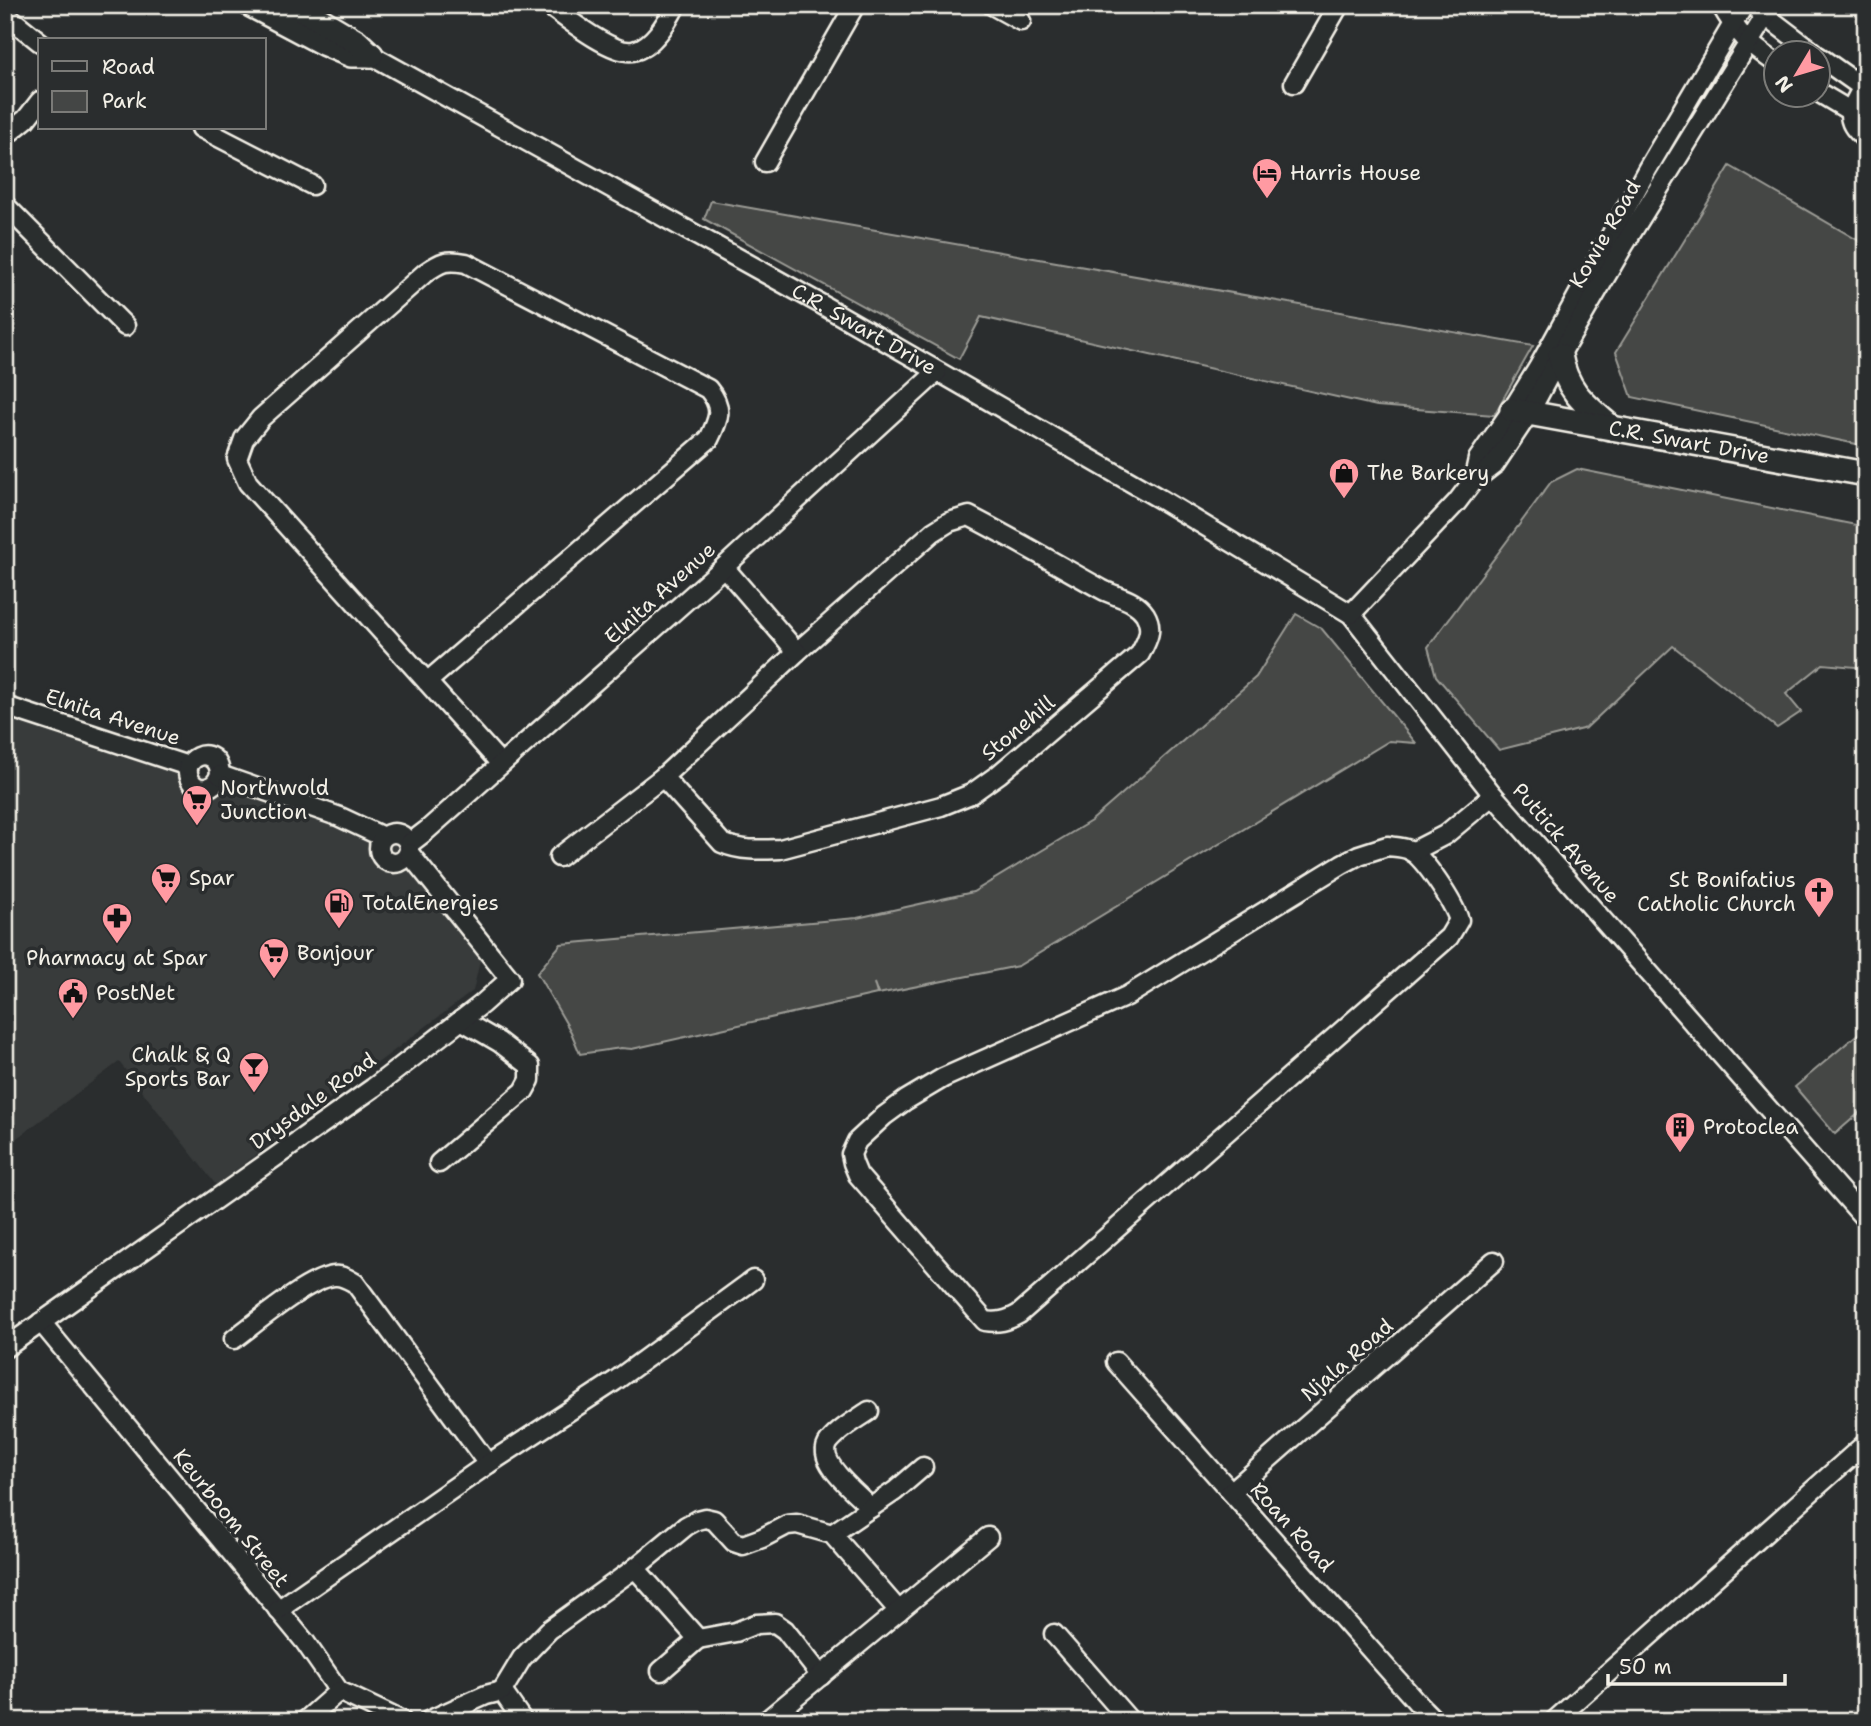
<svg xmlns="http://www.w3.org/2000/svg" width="1871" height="1726" viewBox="0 0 1871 1726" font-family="'Shantell Sans',sans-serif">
<rect width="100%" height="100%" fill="#2a2d2e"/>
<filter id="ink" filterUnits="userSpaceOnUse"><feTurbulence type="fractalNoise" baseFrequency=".0143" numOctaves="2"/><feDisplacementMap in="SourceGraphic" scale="14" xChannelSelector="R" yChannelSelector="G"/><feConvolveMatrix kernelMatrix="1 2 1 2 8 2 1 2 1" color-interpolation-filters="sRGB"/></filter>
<g filter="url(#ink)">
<path fill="#373a3a" d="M 5,710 L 416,845 L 487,931 L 473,991 L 216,1185 L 119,1062 L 5,1147 Z"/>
<path fill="#444645" stroke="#9c9c96" stroke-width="2" d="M 1730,166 L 1866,245 L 1866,446 L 1632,397 L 1616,352 Z
M 711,201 L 1533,346 L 1494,415 L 1377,406 L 981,317 L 959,359 L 704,219 Z
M 1577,469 L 1866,527 L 1866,668 L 1823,664 L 1786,694 L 1801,712 L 1777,728 L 1673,646 L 1586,728 L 1499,750 L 1436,676 L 1428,647 L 1551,482 Z
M 1296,614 L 1322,629 L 1416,743 L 1389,741 L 1018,966 L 878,994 L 874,983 L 877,994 L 632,1049 L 621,1048 L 580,1054 L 571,1032 L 537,973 L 561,944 L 857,918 L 973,892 L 1091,821 L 1256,677 Z
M 1866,1027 L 1866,1107 L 1835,1134 L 1795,1087 Z"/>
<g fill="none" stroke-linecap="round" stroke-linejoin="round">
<g stroke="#f4f1e8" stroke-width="23">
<g id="minor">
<path d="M 548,5 C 566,18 612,55 633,51 C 653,47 667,22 676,5"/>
<path d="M 992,5 L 1021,21"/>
<path d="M 1721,5 C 1738,35 1749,44 1776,63"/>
<path d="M 1758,10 L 1813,52"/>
<path d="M 5,14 L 40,42"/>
<path id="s1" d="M 371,55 L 819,303 L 1162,500 L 1351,614 L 1493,795 L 1866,1220"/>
<path d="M 1818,56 L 1862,87"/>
<path d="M 1866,81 L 1850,111 C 1849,125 1857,131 1866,140"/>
<path d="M 1294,83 L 1339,5"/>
<path d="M 1818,92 L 1850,111"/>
<path d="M 201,128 L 312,185"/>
<path d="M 5,136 L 26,119 L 40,101"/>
<path d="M 765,162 L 855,5"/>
<path d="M 5,205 L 125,326"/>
<path d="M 1473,481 L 1478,459 L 1512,410 L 1538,368 L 1648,168 L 1744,5"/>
<path d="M 969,516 C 1014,539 1058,565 1103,590 C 1117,597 1136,600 1145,614 C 1154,629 1147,641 1140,654 L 999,774 L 971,794 L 941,806 L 780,849 C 760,850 740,851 722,843 L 663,777 L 797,652 L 933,532 L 949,522 Z"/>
<path d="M 724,567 L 797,652"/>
<path d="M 1351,614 L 1457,502 L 1473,481 L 1495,464 L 1529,413 L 1560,355 L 1624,245 L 1772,5"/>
<path d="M 427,682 L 709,439 C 719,419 724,408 708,389 L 466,263 C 446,259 441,262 425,273 L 261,418 L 244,439 L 237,459 L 248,483 L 501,764"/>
<path d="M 5,706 L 188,766"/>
<path d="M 188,766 C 185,790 211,797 220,775"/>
<path d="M 188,766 C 199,748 220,754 220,775"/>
<path d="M 220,775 L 340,817 L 383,837"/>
<circle cx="394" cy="848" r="15"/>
<path d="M 409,844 L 426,831 L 724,567 L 937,372"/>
<path d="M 1387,846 C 1395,847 1403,847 1410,850 C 1425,859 1453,902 1459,920 L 1449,937 L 1019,1314 C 1007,1321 998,1323 985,1321 L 858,1175 L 853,1163 L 851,1154 L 857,1141 L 884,1116 L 906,1100 L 943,1078 L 1127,996 L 1342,864 L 1359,855 Z"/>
<path d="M 1412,852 L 1445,835 L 1493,795"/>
<path d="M 559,857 L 663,777"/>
<path d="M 439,1163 L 524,1091 L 530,1080 L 530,1066 L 499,1042 L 461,1020"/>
<path d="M 41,1322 L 305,1642 L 339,1691 L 402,1721"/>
<path d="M 234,1339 C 256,1323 309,1278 334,1276 C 342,1275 348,1279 355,1283 L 488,1464"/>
<path d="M 5,1348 L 373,1088 L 482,1004 L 510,979 L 409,853"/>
<path d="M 1116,1362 L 1423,1709 L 1435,1721"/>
<path d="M 869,1411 C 856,1420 839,1429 829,1442 C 814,1461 858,1494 871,1508"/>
<path d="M 1231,1492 L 1494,1261"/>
<path d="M 832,1534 L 895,1491 L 923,1467"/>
<path d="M 635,1568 L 686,1526 L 697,1520 L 705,1518 L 714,1520 L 734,1542 L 743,1545 L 762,1538 L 787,1525 L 797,1524 L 832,1534 L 899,1611"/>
<path d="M 278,1610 L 488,1464 L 615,1381 L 753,1280"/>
<path d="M 1054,1634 L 1130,1721"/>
<path d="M 661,1671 L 698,1639"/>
<path d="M 502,1691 L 523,1721"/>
<path d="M 305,1721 L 339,1691"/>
<path d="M 428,1721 L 486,1695 L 502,1691 L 522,1658 L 549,1630 L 635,1568 L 698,1639 L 736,1632 L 756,1624 L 775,1623 L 785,1630 L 821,1676"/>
<path d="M 766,1721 L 988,1537"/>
<path d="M 1554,1721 L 1866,1443"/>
</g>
</g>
<g stroke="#f4f1e8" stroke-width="28">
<g id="tertiary">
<path d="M 251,5 L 325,44 L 351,55 L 371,55"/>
<path d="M 295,5 L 357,42 L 371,55"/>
<path d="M 1560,355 C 1566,391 1586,405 1612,428"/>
<path id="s2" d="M 1512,410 L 1866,474"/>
</g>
</g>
<use href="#minor" stroke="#2a2d2e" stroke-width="18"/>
<use href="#tertiary" stroke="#2a2d2e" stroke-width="23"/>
</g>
</g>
<defs>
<g id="hotel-pin" transform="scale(1.575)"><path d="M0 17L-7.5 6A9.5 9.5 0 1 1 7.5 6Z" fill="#ff9aa2" stroke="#2a2d2e"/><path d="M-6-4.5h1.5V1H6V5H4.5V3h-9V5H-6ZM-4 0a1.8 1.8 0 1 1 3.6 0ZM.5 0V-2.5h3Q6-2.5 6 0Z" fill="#111"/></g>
<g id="shop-pin" transform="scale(1.575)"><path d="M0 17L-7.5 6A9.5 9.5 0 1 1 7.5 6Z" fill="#ff9aa2" stroke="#2a2d2e"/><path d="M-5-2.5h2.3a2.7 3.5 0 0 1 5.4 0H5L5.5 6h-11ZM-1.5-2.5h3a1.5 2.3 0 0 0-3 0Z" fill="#111"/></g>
<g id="supermarket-pin" transform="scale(1.575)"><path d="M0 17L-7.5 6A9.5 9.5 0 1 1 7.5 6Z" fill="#ff9aa2" stroke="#2a2d2e"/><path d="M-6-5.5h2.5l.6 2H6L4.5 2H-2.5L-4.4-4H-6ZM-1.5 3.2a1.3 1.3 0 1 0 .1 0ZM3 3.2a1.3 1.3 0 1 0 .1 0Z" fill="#111"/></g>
<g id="church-pin" transform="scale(1.575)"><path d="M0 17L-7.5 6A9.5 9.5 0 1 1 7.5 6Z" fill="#ff9aa2" stroke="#2a2d2e"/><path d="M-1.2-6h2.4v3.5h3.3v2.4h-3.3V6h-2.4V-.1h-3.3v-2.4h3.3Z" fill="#111"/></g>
<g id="fuel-pin" transform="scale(1.575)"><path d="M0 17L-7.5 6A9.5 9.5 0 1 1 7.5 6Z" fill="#ff9aa2" stroke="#2a2d2e"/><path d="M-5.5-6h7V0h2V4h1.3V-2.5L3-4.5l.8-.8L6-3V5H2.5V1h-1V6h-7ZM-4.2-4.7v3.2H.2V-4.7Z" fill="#111"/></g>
<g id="pharmacy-pin" transform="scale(1.575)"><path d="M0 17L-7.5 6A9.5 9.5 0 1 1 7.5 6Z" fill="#ff9aa2" stroke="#2a2d2e"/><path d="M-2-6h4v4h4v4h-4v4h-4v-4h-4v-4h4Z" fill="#111"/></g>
<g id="civic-pin" transform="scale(1.575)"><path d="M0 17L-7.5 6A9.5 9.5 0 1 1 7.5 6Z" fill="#ff9aa2" stroke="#2a2d2e"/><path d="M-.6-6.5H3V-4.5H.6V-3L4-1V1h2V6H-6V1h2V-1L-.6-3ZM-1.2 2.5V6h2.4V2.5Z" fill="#111"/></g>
<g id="bar-pin" transform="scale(1.575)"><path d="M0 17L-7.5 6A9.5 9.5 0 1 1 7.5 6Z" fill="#ff9aa2" stroke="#2a2d2e"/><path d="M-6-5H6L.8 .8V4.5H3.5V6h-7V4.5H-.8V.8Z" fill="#111"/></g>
<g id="building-pin" transform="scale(1.575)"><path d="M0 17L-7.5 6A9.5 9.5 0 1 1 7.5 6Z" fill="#ff9aa2" stroke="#2a2d2e"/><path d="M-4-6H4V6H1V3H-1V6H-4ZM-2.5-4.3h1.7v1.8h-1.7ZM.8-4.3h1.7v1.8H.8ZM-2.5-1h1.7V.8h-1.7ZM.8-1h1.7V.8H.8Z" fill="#111"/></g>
</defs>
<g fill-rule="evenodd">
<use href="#hotel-pin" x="1267" y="173"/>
<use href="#shop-pin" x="1344" y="473"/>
<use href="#supermarket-pin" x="197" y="800"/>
<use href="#supermarket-pin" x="166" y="878"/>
<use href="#church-pin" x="1819" y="892"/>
<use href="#fuel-pin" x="339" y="903"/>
<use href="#pharmacy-pin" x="117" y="918"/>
<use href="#supermarket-pin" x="274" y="953"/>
<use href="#civic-pin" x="73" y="993"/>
<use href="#bar-pin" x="254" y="1067"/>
<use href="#building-pin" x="1680" y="1127"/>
</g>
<g text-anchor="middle" stroke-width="7" stroke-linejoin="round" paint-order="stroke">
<g font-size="21" fill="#f4f1e8" stroke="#2a2d2e" text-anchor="start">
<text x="1290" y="180">Harris House</text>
<text x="1367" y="480">The Barkery</text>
<text x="220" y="795">Northwold<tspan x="220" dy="24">Junction</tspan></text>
<text x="189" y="885">Spar</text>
<text x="1796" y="887" text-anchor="end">St Bonifatius<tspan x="1796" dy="24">Catholic Church</tspan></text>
<text x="362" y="910">TotalEnergies</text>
<text x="297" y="960">Bonjour</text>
<text x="117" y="965" text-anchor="middle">Pharmacy at Spar</text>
<text x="96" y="1000">PostNet</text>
<text x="231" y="1062" text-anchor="end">Chalk &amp; Q<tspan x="231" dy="24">Sports Bar</tspan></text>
<text x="1703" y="1134">Protoclea</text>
</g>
<g font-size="21" fill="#f4f1e8" stroke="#2a2d2e">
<text transform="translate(1605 234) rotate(-60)" y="7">Kowie Road</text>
<text dy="7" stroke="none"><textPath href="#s1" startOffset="564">C.R. Swart Drive</textPath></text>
<text dy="7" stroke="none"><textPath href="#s2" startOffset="180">C.R. Swart Drive</textPath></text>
<text transform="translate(660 593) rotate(-42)" y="7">Elnita Avenue</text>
<text transform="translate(113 717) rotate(18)" y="7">Elnita Avenue</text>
<text transform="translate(1018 728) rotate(-40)" y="7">Stonehill</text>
<text transform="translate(1566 843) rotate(49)" y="7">Puttick Avenue</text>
<text transform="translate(313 1101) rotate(-36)" y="7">Drysdale Road</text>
<text transform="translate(1347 1360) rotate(-41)" y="7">Njala Road</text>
<text transform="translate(231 1518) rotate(51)" y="7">Keurboom Street</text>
<text transform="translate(1292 1527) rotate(48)" y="7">Roan Road</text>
</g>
</g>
<rect width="1871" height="1726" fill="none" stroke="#2a2d2e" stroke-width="28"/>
<rect x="14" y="14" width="1843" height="1698" fill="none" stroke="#f4f1e8" stroke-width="2.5" filter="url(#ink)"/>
<rect x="38" y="38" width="228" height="91" fill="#2a2d2e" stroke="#7b7b78" stroke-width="2"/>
<rect x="52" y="61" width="35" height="10" fill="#2a2d2e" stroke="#7b7b78" stroke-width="2"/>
<text x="102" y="74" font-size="21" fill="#f4f1e8">Road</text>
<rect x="52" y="91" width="35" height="21" fill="#444645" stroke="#7b7b78" stroke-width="2"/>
<text x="102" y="108" font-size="21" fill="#f4f1e8">Park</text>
<g transform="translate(1797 74) rotate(232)"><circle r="33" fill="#2a2d2e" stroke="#7b7b78" stroke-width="2"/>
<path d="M0-5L12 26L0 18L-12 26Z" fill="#ff9aa2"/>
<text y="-10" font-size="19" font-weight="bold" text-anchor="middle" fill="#f4f1e8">N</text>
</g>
<path d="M1608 1674v10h177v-10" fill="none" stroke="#f4f1e8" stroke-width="3.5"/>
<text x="1619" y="1674" font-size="21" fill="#f4f1e8" stroke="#2a2d2e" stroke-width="5" paint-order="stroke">50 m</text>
</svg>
